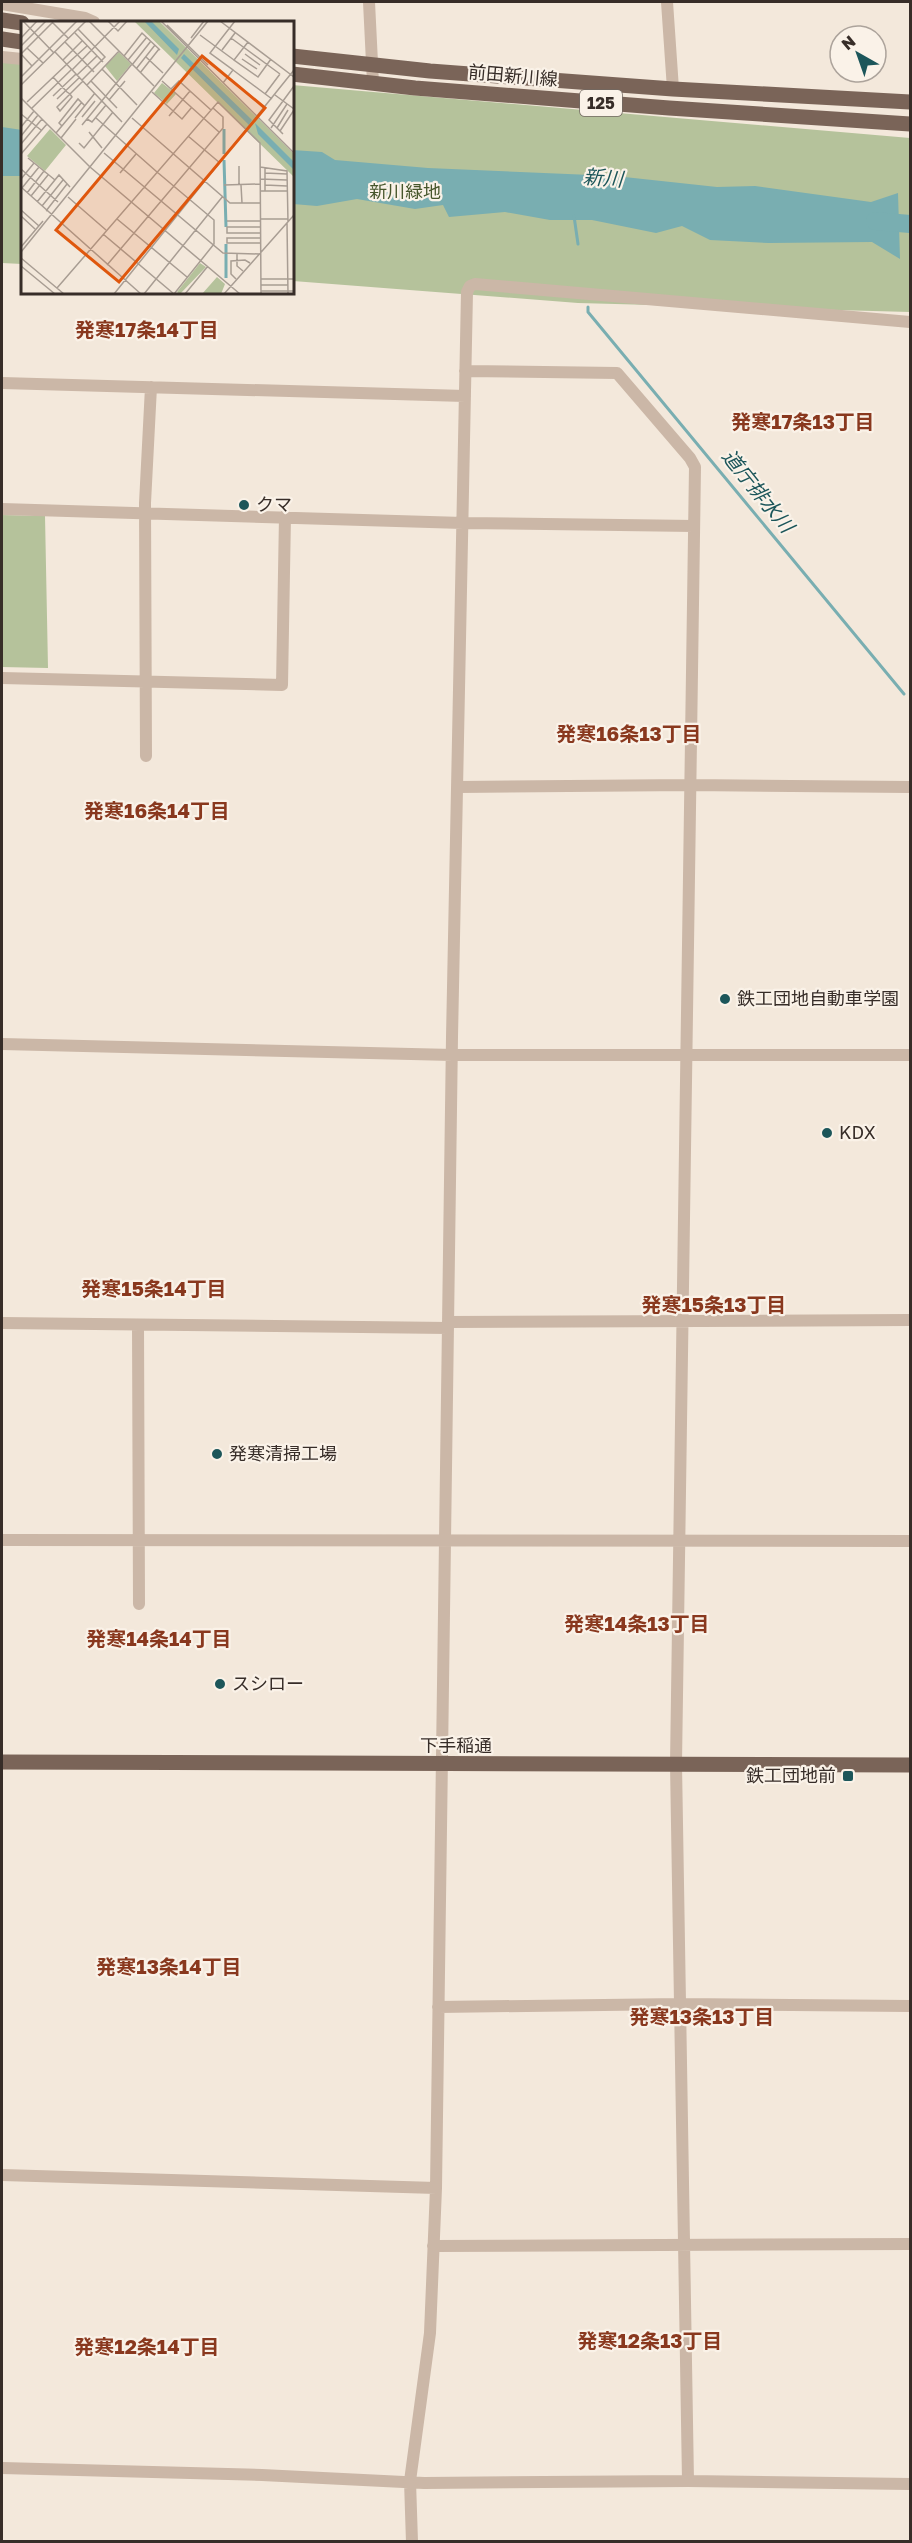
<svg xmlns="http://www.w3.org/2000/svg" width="912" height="2543" viewBox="0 0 912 2543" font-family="'Golos Text','Noto Sans JP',sans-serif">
<rect width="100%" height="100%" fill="#f3e8db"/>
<path fill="#b5c29b" d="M 2,60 L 22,62 L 22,264 L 2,263 Z
M 292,85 L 910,138 L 910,312 L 578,303 L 293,281 Z
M 2,515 L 45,516 L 48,668 L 2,667 Z"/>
<path fill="#79aeb1" d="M 2,127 L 22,130 L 22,176 L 2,176 Z
M 292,150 L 322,152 L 335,160 L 428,168 L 615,176 L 717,187 L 755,186 L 871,202 L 898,193 L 900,259 L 872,242 L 769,243 L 710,240 L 682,226 L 656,233 L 592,220 L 550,220 L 505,212 L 449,217 L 443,205 L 415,209 L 357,199 L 317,206 L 293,204 Z"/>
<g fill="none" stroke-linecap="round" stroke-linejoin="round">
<path stroke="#79aeb1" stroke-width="3" d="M 574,216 L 578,244
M 588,307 L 588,312 L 904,694"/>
<path stroke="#79aeb1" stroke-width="18" d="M 875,221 L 910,224"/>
<path stroke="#cbb7a7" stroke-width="12" d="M 369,2 L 373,83
M 667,2 L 673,89
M 2,4 L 85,18 L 94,22
M 2,57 L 22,59
M 465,371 L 617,373 L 690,458 L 695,467 L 676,1764 L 688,2481
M 2,383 L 465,396
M 2,509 L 463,523 L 694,526
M 2,678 L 282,685 L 285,516
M 146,756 L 145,503 L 151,387
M 459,787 L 690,785 L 910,787
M 2,1044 L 453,1055 L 910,1055
M 448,1322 L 910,1320
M 2,1323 L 448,1328
M 138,1325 L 139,1604
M 2,1540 L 910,1541
M 438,2007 L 680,2004 L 910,2006
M 2,2175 L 436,2188
M 433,2246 L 910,2244
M 2,2468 L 262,2475 L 424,2483 L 688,2481 L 910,2484
M 412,2542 L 410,2481 L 430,2333 L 436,2188 L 452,1037 L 467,292 L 470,286 L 475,284 L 910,322"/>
<path stroke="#7a6458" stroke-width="15" d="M 2,20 L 22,23
M 2,39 L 22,42
M 292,56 L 430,71 L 673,89 L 910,102
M 292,74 L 415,88 L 669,108 L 910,124
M 2,1762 L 910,1765"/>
</g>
<g fill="#1c565a" stroke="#faf2e8" stroke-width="2">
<circle cx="244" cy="505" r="6"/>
<circle cx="725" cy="999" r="6"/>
<circle cx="827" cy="1133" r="6"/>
<circle cx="217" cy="1454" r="6"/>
<circle cx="220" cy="1684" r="6"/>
<rect x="842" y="1770" width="12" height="12" rx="3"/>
</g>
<g text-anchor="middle" stroke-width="4.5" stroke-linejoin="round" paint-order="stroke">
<rect fill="#faf2e8" stroke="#726862" stroke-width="1.5" x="580" y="90" width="42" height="26" rx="4.5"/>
<g font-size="16" font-weight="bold" fill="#372d28">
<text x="601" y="109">125</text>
</g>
<g font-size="18" fill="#372d28" stroke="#faf2e8">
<text transform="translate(513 76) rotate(5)" y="6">前田新川線</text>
<text x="456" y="1752">下手稲通</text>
</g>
<g font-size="18" fill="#46562b" stroke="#faf2e8">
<text x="405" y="198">新川緑地</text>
</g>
<g font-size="18" fill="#372d28" stroke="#faf2e8" text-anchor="start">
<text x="256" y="511">クマ</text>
<text x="737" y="1005">鉄工団地自動車学園</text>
<text x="839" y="1139">KDX</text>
<text x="229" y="1460">発寒清掃工場</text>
<text x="232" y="1690">スシロー</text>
<text x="836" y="1782" text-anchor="end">鉄工団地前</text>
</g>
<g font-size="20" font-style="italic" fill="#1c565a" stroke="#faf2e8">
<text transform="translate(603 178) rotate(4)" y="7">新川</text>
<text transform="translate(758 491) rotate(51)" y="7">道庁排水川</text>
</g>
<g font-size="20" font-weight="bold" fill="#89381e" stroke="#faf2e8">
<text x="147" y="337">発寒17条14丁目</text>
<text x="803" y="429">発寒17条13丁目</text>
<text x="629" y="741">発寒16条13丁目</text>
<text x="157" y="818">発寒16条14丁目</text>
<text x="154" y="1296">発寒15条14丁目</text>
<text x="714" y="1312">発寒15条13丁目</text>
<text x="637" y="1631">発寒14条13丁目</text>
<text x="159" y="1646">発寒14条14丁目</text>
<text x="169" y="1974">発寒13条14丁目</text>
<text x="702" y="2024">発寒13条13丁目</text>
<text x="650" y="2348">発寒12条13丁目</text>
<text x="147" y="2354">発寒12条14丁目</text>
</g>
</g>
<g transform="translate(21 21)">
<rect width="273" height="273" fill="#f3e8db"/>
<path d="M 113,0 L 138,0 L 273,133 L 273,156 ZM 98,31 L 110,43 L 96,60 L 84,45 ZM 141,62 L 155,73 L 146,83 L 133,72 ZM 29,108 L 45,124 L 24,150 L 6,135 ZM 179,242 L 185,246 L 159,273 L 156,271 ZM 196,256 L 204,263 L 200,273 L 181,273 Z" fill="#b5c29b"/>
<path d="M 123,0 L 130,0 L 158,28 L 156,34 ZM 163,33 L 231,99 L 228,104 L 160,37 ZM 234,102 L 273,141 L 273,149 L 237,113 Z" fill="#79aeb1"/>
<path fill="none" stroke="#79aeb1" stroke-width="3" d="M 203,133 L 203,108M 203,139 L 205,206M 205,223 L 205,257"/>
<path fill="none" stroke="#a89d93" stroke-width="1.5" d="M 2,0 L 33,32M 30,0 L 47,17M 68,0 L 133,65M 87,0 L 97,10 L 106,0M 140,0 L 273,132M 199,0 L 273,56M 146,4 L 187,44M 57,8 L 84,36 L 61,59M 54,12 L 82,41M 179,14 L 213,39M 0,17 L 16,0M 170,17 L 183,0M 210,17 L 259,53M 44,21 L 73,51M 227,21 L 213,39 L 237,56 L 250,38M 0,25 L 25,0M 6,27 L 22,42M 201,29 L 214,12M 34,31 L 101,101M 224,33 L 239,44M 103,35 L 121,12 L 139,29M 125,36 L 142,52M 221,38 L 236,48M 42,39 L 61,20M 107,39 L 126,16M 46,43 L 66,25M 111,44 L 130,20M 11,45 L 0,33 L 33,0M 81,48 L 116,84M 115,48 L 134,24M 51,49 L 99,0M 212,49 L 251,78M 119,52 L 138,28M 56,54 L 76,35M 0,56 L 56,0M 32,56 L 46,71 L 49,73 L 51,76 L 39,90 L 36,86 L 62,60M 70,60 L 96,87M 141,60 L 198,111M 202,62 L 212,49 L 189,32 L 214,0M 0,64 L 65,0M 66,64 L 98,30M 150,68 L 158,60 L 190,89M 131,71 L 161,98 L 171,86M 244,73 L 259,53M 254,74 L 273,88M 32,75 L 55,53M 0,77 L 69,146 L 219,273M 36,78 L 59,56M 88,79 L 104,60M 262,80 L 248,99 L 262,113M 262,80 L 273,65M 6,81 L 46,43M 11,87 L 51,48M 0,93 L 20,109M 148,95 L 169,70M 61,96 L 74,80M 54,97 L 74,72M 75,97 L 136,151M 111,97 L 209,182 L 239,182M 66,98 L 71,101 L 85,84M 61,104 L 111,43M 41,105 L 38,102 L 57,78 L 64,85M 0,106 L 13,90M 250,107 L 266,83M 256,107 L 267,89M 259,110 L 273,89M 68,111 L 81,127M 35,112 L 61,81M 0,115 L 17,94M 167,115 L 199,142M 40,117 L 55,98M 58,122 L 63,127 L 92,91M 0,123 L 21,98M 83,132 L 202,232 L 238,233M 0,133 L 26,103M 7,137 L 34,159M 218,145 L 218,164M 239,146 L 266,150 L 267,201M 244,147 L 244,170M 0,148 L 37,181M 136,151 L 193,199 L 193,223 L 153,273M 99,152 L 115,133M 244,152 L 266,153M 0,158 L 13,142M 239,158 L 266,159M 203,164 L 239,163M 220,164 L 221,182M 244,164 L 266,165M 0,166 L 120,273M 1,167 L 18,146M 239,170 L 266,170M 6,172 L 23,150M 10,175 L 27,154M 47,176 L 85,209M 16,181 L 38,154 L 49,166M 21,185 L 42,159M 0,189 L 18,205M 25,190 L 46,163M 0,195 L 14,208M 96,198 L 166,256M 240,198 L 267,198M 206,200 L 240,200M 266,202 L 267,273M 240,206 L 206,206 L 206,212 L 240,212M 82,213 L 153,273M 240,217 L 206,217 L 206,222 L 240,222M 0,226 L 22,200M 0,231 L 187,0M 216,232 L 216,245 L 222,250M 0,237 L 43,273M 86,244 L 202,107 L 202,96 L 192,87M 0,245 L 34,273M 215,258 L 210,253 L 210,240 L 224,239 L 229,242M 240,258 L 273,258M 240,264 L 267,264M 36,267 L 197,81 L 239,122 L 240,273M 240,270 L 273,270M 93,273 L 273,49M 123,273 L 202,175M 164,273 L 187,245M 203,273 L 273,194"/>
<path fill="#df570d" fill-opacity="0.15" stroke="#df570d" stroke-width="3" d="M 181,35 L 244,87 L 98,261 L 35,209 Z"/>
<rect width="273" height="273" fill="none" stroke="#372d28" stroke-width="3"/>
</g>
<rect width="912" height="2543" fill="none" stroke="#372d28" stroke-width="6"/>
<g transform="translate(858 54) rotate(320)"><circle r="28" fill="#faf2e8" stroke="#aca39b" stroke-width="1.5"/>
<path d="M0-4.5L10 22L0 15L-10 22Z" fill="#1c565a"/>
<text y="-9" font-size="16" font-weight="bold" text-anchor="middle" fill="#372d28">N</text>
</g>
</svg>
